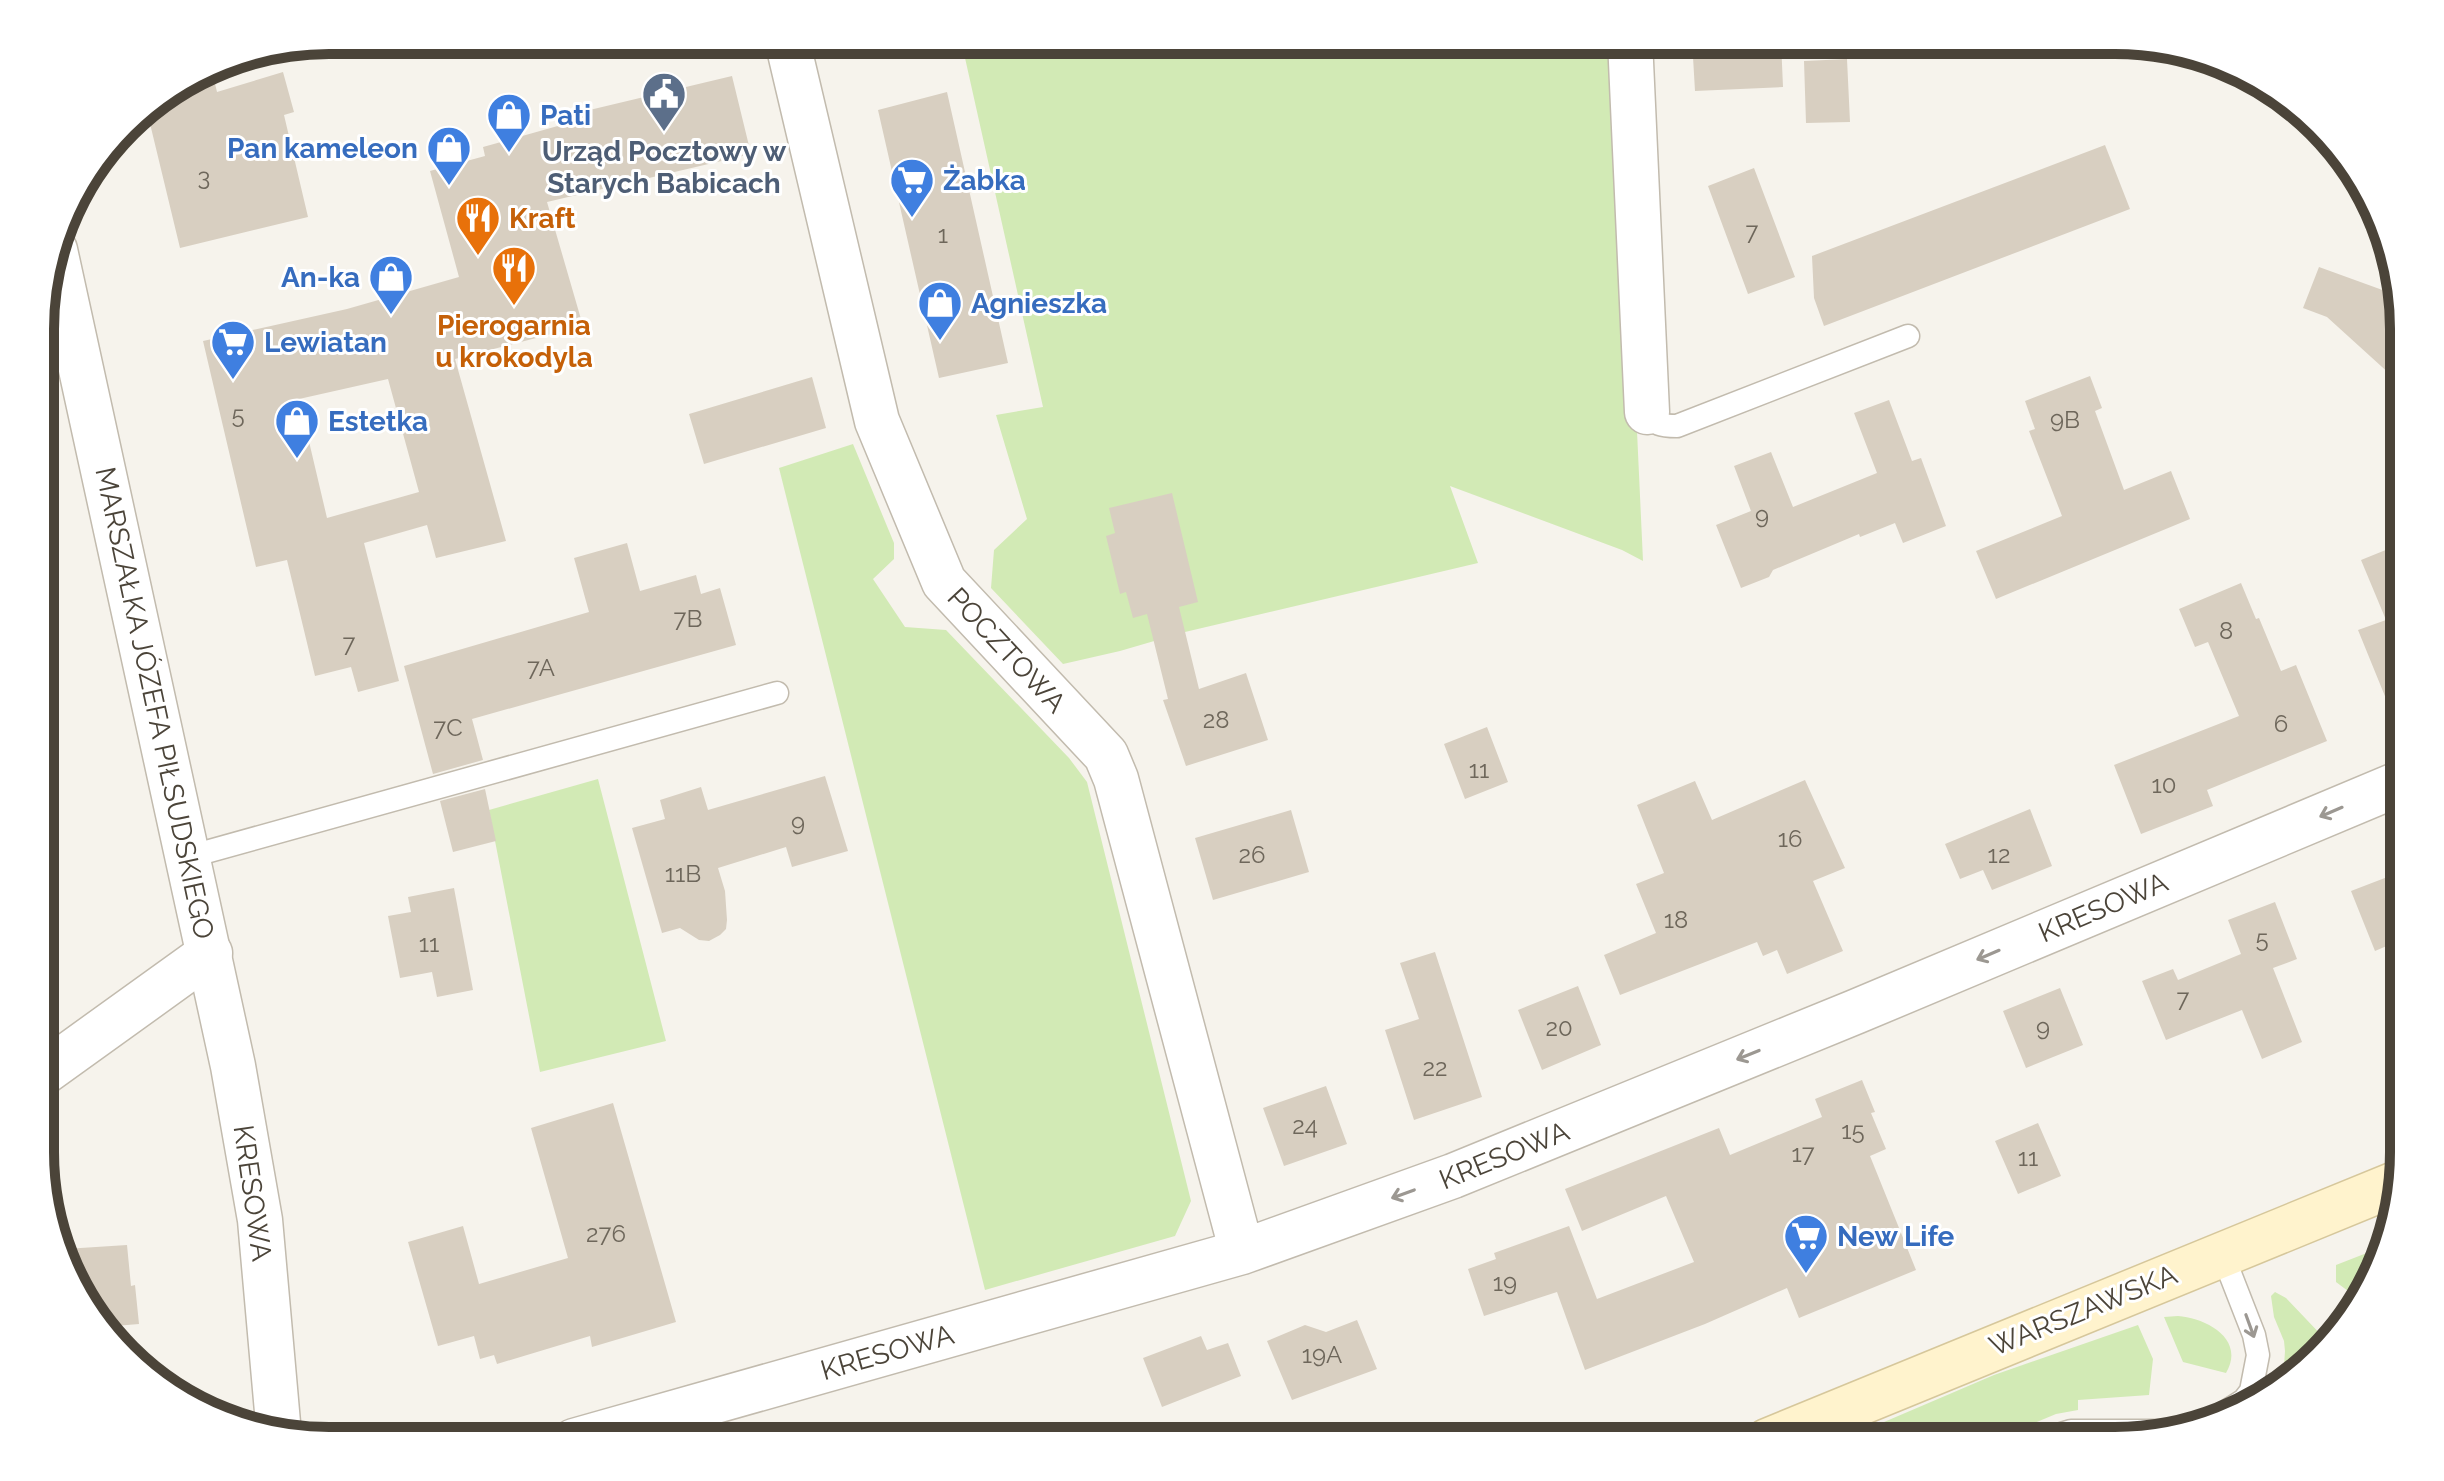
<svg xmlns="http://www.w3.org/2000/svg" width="2444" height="1481" viewBox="0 0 2444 1481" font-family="Raleway,sans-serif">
<rect width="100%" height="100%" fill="#f6f3ec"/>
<path fill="#d2eab5" d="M 961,40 L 1619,40 L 1643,561 L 1622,550 L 1450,486 L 1478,563 L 1185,632 L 1120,651 L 1063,664 L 991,588 L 994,550 L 1027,519 L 996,415 L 1043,407 Z
M 853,444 L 894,543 L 894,559 L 873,579 L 905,627 L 946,630 L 1069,758 L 1087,782 L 1191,1201 L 1175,1236 L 985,1290 L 779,468 Z
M 598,779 L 666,1041 L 540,1072 L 489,810 Z
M 2377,1249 L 2360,1300 L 2336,1282 L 2336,1265 Z
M 2275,1292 L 2286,1298 L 2326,1340 L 2283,1381 L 2285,1351 L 2284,1341 L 2274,1317 L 2271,1296 Z
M 2178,1316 C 2206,1318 2246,1339 2226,1373 L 2183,1362 L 2164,1317 Z
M 2138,1325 L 2153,1359 L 2149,1395 L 2078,1400 L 2078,1410 L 2056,1414 L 1994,1440 L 1842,1440 L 1994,1375 Z"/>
<path fill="#d8cfc1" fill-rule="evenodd" d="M 1692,40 L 1781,41 L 1783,87 L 1695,91 Z
M 1847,59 L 1850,122 L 1806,123 L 1804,61 Z
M 211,67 L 217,92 L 283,72 L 294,112 L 284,115 L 308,217 L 180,248 L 146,107 Z
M 732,76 L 751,154 L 547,202 L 583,326 L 455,359 L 506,541 L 436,558 L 427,525 L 364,543 L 399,681 L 358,692 L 351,667 L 315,676 L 287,560 L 256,567 L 203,341 L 347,309 L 459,277 L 430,171 L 485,156 L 483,147 L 579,120 L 577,113 ZM 388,379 L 419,492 L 327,518 L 299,399 Z
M 947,92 L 1008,363 L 939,378 L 878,110 Z
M 2105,145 L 2130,209 L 1824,326 L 1814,298 L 1812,256 Z
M 1754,168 L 1795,277 L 1748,294 L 1708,186 Z
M 2319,267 L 2399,296 L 2403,309 L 2403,386 L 2327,317 L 2303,308 Z
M 2090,376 L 2102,408 L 2095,411 L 2124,490 L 2171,471 L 2190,519 L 1996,599 L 1976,551 L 2062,516 L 2029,431 L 2035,429 L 2025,401 Z
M 812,377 L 826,428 L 704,464 L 689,414 Z
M 1889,400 L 1912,461 L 1921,458 L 1946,526 L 1903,543 L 1895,523 L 1860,537 L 1859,534 L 1773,570 L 1769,577 L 1741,588 L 1716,525 L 1751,511 L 1734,466 L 1771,452 L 1793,507 L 1877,473 L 1854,413 Z
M 1172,493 L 1198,602 L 1179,607 L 1199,689 L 1246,673 L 1268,740 L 1186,766 L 1163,700 L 1168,699 L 1147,614 L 1133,618 L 1126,592 L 1120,594 L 1106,536 L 1115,533 L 1109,508 Z
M 627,543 L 640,591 L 696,575 L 701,594 L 720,588 L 736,645 L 472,719 L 483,760 L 433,774 L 404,666 L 589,612 L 574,558 Z
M 2403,543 L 2403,738 L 2402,738 L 2358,630 L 2386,620 L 2361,560 Z
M 2241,583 L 2256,619 L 2259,618 L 2281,671 L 2296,665 L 2327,741 L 2207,790 L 2213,806 L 2141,834 L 2114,765 L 2239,716 L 2208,642 L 2195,647 L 2179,609 Z
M 1487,727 L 1508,782 L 1465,799 L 1444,744 Z
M 825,776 L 848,851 L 792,867 L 786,847 L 718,868 L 725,891 L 727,920 L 726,929 L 720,935 L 709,941 L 699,940 L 680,928 L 662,933 L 632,828 L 665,819 L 660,800 L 701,787 L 708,810 Z
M 1805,780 L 1845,868 L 1813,881 L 1843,951 L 1787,974 L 1777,950 L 1763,956 L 1757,942 L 1620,995 L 1604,955 L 1656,933 L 1636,884 L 1664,873 L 1637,805 L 1695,781 L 1712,820 Z
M 485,789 L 496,841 L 453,852 L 440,801 Z
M 2030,809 L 2052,866 L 1992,890 L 1983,870 L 1960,879 L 1945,844 Z
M 1291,810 L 1309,872 L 1213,900 L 1195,838 Z
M 2403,871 L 2403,939 L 2375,951 L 2351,891 Z
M 454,888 L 473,990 L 437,997 L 432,972 L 400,978 L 388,916 L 411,912 L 408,897 Z
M 2275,902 L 2297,959 L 2273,968 L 2302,1042 L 2262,1059 L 2242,1010 L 2166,1040 L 2142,981 L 2173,969 L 2178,980 L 2241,954 L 2228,920 Z
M 1435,952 L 1482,1097 L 1414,1120 L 1385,1030 L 1419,1019 L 1400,963 Z
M 1578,986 L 1601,1045 L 1542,1070 L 1518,1010 Z
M 2060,988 L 2083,1045 L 2026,1068 L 2003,1011 Z
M 1862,1080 L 1875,1112 L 1871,1113 L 1886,1149 L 1870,1156 L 1916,1270 L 1799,1318 L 1787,1288 L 1705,1324 L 1585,1370 L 1557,1292 L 1484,1316 L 1468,1269 L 1496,1259 L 1494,1253 L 1569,1226 L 1597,1299 L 1694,1262 L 1666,1196 L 1582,1231 L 1565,1189 L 1719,1128 L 1730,1155 L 1822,1117 L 1815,1099 Z
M 1326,1086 L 1347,1144 L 1284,1166 L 1263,1108 Z
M 613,1103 L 676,1322 L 592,1347 L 590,1336 L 497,1364 L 494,1355 L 480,1359 L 474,1336 L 438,1346 L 408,1242 L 463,1226 L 479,1284 L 568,1258 L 531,1128 Z
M 2038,1123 L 2061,1176 L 2018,1194 L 1995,1141 Z
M 127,1245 L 131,1286 L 135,1285 L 139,1324 L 103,1327 L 88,1312 L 65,1249 Z
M 1357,1320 L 1377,1369 L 1292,1400 L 1267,1341 L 1305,1325 L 1326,1332 Z
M 1201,1336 L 1207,1350 L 1228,1343 L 1241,1376 L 1162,1407 L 1143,1358 Z"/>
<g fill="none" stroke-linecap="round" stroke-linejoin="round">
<g stroke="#c2bbae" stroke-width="25">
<path id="service" d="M 1647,412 C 1655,425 1661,426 1677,426 L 1908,336
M 188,857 L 777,693
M 2222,1414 L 2244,1400 L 2251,1391 L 2258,1355 L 2254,1335 L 2222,1253
M 2042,1440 L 2071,1431 L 2166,1431"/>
</g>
<g stroke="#c2bbae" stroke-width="47">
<path id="minor" d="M 787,40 L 877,421 L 944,582 L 1106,755 L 1116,779 L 1242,1252
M 1630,40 L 1647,412
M 42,1074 L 210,953
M 574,1441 L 1242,1252 L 1453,1176 L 1855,1012 L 2403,782"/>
</g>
<g stroke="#c2bbae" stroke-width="47">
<path id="tertiary" d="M 55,250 L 233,1066 L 260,1220 L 279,1434"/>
</g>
<g stroke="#d6c79b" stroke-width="47">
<path id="secondary" d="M 1767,1441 L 2400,1182"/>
</g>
<use href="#service" stroke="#fff" stroke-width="22"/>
<use href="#minor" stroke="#fff" stroke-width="44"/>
<use href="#tertiary" stroke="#fff" stroke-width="44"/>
<use href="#secondary" stroke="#fff3cd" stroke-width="44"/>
</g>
<defs><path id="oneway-shaft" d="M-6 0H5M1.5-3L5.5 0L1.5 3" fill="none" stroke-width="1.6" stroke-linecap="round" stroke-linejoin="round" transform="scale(2)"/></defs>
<g stroke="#9c9892">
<use href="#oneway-shaft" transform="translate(2331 812) rotate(157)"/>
<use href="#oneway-shaft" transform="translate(1988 955) rotate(157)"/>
<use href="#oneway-shaft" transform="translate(1748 1055) rotate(158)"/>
<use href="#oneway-shaft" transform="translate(1403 1194) rotate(160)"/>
<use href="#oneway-shaft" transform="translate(2250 1326) rotate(70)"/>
</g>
<defs>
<g id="civic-pin" transform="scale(2.3)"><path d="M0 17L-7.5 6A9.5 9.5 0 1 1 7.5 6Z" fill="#5c6f8a" stroke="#fff"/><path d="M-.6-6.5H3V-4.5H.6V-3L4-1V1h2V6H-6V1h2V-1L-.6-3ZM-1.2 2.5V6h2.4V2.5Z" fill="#fff"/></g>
<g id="shop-pin" transform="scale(2.3)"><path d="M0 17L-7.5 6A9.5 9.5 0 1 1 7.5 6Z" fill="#3f7fe0" stroke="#fff"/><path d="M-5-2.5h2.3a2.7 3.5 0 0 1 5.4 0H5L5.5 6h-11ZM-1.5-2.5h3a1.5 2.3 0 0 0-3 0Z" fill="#fff"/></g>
<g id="supermarket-pin" transform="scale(2.3)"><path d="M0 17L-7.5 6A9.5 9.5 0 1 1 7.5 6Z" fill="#3f7fe0" stroke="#fff"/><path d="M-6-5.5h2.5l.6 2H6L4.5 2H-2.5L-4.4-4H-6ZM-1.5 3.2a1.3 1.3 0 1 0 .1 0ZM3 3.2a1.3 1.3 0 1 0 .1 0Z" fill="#fff"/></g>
<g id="restaurant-pin" transform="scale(2.3)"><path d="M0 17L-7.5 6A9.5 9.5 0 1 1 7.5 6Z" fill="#e8710a" stroke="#fff"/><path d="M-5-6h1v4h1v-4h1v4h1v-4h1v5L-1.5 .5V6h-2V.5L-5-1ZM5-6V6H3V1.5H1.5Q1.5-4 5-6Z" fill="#fff"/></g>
</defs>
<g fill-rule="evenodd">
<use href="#civic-pin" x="664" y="94"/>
<use href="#shop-pin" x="509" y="115"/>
<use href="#shop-pin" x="449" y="148"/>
<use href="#supermarket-pin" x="912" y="180"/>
<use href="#restaurant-pin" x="478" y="218"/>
<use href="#restaurant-pin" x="514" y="268"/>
<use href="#shop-pin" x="391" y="277"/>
<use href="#shop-pin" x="940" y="303"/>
<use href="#supermarket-pin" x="233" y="342"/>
<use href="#shop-pin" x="297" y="421"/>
<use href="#supermarket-pin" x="1806" y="1236"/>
</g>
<g text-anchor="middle" stroke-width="6" stroke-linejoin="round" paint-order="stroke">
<g font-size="24" fill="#6e675b">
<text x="204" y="185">3</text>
<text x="1752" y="240">7</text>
<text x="943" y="243">1</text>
<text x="238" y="423">5</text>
<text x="2065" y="428">9B</text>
<text x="1762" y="524">9</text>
<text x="688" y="627">7B</text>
<text x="2226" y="639">8</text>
<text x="349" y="652">7</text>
<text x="541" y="676">7A</text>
<text x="1216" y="728">28</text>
<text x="2281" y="732">6</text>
<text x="448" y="736">7C</text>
<text x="1479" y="778">11</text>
<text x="2164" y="793">10</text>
<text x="798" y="831">9</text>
<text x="1790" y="847">16</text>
<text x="1252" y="863">26</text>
<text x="1999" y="863">12</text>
<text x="683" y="882">11B</text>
<text x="1676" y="928">18</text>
<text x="2262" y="947">5</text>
<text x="429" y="952">11</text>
<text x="2183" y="1007">7</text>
<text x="1559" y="1036">20</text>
<text x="2043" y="1036">9</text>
<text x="1435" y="1076">22</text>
<text x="1305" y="1134">24</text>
<text x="1853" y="1139">15</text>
<text x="1803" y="1162">17</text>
<text x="2028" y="1166">11</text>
<text x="606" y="1242">276</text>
<text x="1505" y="1291">19</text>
<text x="1322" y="1363">19A</text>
</g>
<g font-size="28" font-weight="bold" fill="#366cbe" stroke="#fff" text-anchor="start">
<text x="540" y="125">Pati</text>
<text x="418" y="158" text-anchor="end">Pan kameleon</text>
<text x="943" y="190">Żabka</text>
<text x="360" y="287" text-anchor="end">An-ka</text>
<text x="971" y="313">Agnieszka</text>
<text x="264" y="352">Lewiatan</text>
<text x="328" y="431">Estetka</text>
<text x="1837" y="1246">New Life</text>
</g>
<g font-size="28" font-weight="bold" fill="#4e5e75" stroke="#fff">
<text x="664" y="161">Urząd Pocztowy w<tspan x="664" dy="32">Starych Babicach</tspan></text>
</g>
<g font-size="28" font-weight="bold" fill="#c56008" stroke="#fff" text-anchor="start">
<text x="509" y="228">Kraft</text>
<text x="514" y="335" text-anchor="middle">Pierogarnia<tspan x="514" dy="32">u krokodyla</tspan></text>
</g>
<g font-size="28" fill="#4b4439" stroke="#fff">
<text transform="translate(1007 650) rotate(47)" y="10">POCZTOWA</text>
<text transform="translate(155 703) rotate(78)" y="10">MARSZAŁKA JÓZEFA PIŁSUDSKIEGO</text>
<text transform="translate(2103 907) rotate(-23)" y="10">KRESOWA</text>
<text transform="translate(1504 1155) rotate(-22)" y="10">KRESOWA</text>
<text transform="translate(253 1193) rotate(82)" y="10">KRESOWA</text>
<text transform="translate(2083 1310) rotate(-22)" y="10">WARSZAWSKA</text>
<text transform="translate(887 1352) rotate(-16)" y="10">KRESOWA</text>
</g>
</g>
<path d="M0 0H2444V1481H0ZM329 54H2115A275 275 0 0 1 2390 329V1152A275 275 0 0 1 2115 1427H329A275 275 0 0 1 54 1152V329A275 275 0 0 1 329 54Z" fill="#fff" fill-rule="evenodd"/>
<path fill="none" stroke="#4b4439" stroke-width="10" d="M329 54H2115A275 275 0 0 1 2390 329V1152A275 275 0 0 1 2115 1427H329A275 275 0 0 1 54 1152V329A275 275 0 0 1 329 54Z"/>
</svg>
